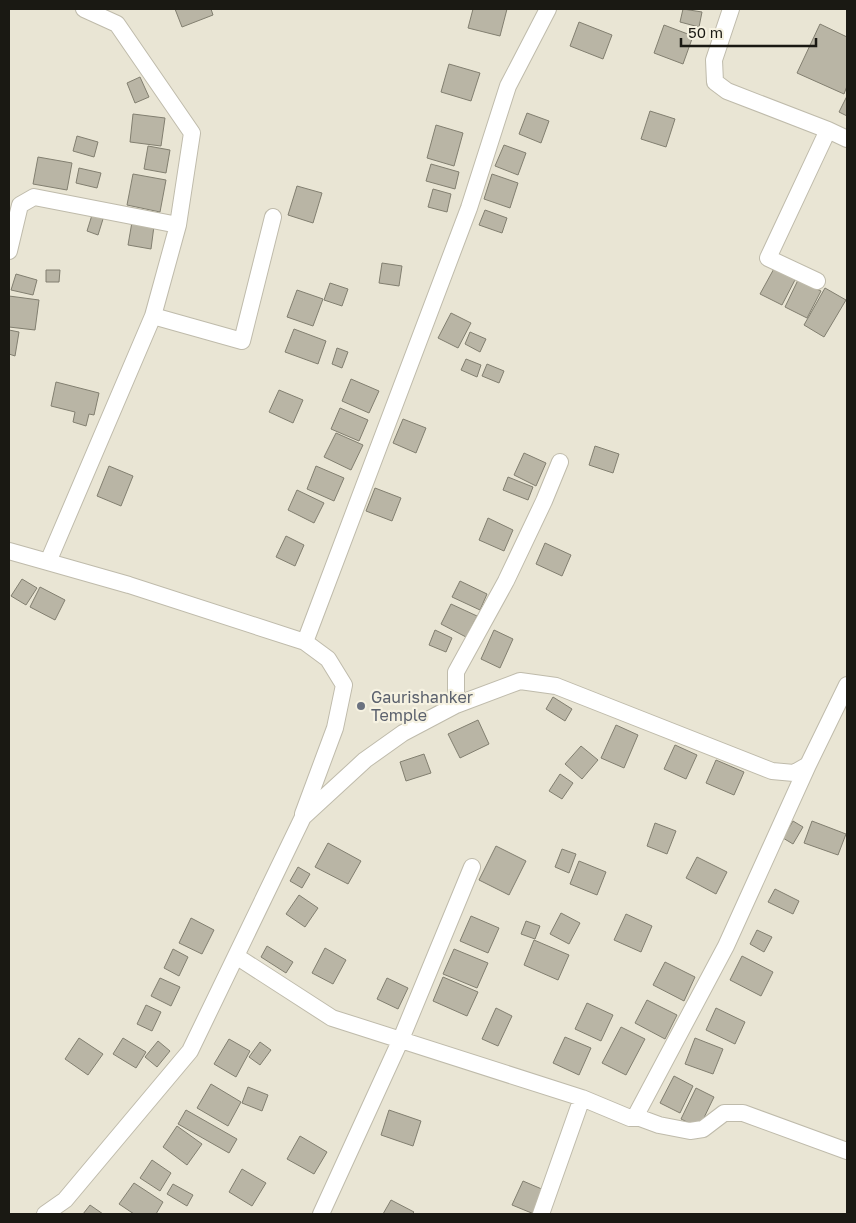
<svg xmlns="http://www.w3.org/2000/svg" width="856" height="1223" viewBox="0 0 856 1223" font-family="'Golos Text',sans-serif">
<rect width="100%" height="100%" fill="#e9e5d4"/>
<path fill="#b9b5a5" stroke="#827f70" d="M 175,9 L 211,9 L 213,15 L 182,27 Z
M 473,9 L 507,9 L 500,36 L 468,28 Z
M 683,9 L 702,12 L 699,27 L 680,22 Z
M 579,22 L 612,35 L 603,59 L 570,46 Z
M 820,24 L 847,37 L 847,86 L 844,94 L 797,73 Z
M 664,25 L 693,36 L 683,64 L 654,53 Z
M 449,64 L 480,73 L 471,101 L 441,92 Z
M 140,77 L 149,97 L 135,103 L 127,83 Z
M 847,96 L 847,116 L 839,112 Z
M 650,111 L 675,119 L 666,147 L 641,139 Z
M 527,113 L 549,121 L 541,143 L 519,134 Z
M 133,114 L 165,118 L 161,146 L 130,142 Z
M 436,125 L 463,133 L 454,166 L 427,158 Z
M 77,136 L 98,142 L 94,157 L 73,151 Z
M 504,145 L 526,153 L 518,175 L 495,166 Z
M 148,146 L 170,150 L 166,173 L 144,169 Z
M 38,157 L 72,163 L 67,190 L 33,184 Z
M 431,164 L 459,172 L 455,189 L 426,181 Z
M 79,168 L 101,173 L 97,188 L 76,183 Z
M 133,174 L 166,180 L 160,212 L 127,205 Z
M 492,174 L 518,183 L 510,208 L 484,199 Z
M 297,186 L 322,193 L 313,223 L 288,215 Z
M 433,189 L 451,194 L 447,212 L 428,207 Z
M 485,210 L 507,218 L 502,233 L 479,225 Z
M 92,215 L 103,219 L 98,235 L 87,231 Z
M 132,222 L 154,226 L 151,249 L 128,245 Z
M 382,263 L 402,266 L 399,286 L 379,283 Z
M 776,265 L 797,276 L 782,305 L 760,294 Z
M 46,270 L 60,270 L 59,282 L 46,282 Z
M 16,274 L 37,280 L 33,295 L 11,290 Z
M 798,280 L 821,291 L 807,318 L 785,307 Z
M 330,283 L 348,289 L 342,306 L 324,300 Z
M 825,288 L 846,300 L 824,337 L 804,325 Z
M 297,290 L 323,299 L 313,326 L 287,317 Z
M 9,296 L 39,300 L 35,330 L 9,327 Z
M 451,313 L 471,323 L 458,348 L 438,338 Z
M 294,329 L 326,341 L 318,364 L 285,352 Z
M 9,330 L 19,332 L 15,356 L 9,354 Z
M 470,332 L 486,339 L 480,352 L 465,344 Z
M 337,348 L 348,352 L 342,368 L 332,364 Z
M 466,359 L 481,365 L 477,377 L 461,370 Z
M 487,364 L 504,371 L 499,383 L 482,376 Z
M 351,379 L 379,391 L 369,413 L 342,401 Z
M 56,382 L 99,393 L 94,415 L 89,414 L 86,426 L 73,422 L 75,412 L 51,406 Z
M 279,390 L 303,400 L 293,423 L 269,412 Z
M 340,408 L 368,420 L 359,441 L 331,429 Z
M 403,419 L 426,428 L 416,453 L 393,443 Z
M 336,433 L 363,445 L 351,470 L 324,457 Z
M 595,446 L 619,454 L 613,473 L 589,465 Z
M 524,453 L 546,463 L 536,486 L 514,475 Z
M 109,466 L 133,476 L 121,506 L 97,496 Z
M 316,466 L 344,478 L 334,501 L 307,489 Z
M 508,477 L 533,487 L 528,500 L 503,490 Z
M 375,488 L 401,498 L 392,521 L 366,511 Z
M 297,490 L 324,503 L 314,523 L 288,510 Z
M 488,518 L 513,530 L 504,551 L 479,540 Z
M 286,536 L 304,545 L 295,566 L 276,557 Z
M 545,543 L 571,555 L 562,576 L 536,564 Z
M 22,579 L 37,588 L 26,605 L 11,596 Z
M 460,581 L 487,594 L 480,610 L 452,597 Z
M 40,587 L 65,600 L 55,620 L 30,607 Z
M 451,604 L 477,616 L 466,637 L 441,624 Z
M 435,630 L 452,638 L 446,652 L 429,645 Z
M 494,630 L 513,639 L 500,668 L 481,659 Z
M 553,697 L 572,709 L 565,721 L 546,709 Z
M 478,720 L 489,744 L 460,758 L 448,734 Z
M 616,725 L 638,735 L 624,768 L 601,758 Z
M 675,745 L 697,755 L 686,779 L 664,769 Z
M 581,746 L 598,760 L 582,779 L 565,764 Z
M 424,754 L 431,773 L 406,781 L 400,762 Z
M 716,760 L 744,772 L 734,795 L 706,783 Z
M 560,774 L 573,783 L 562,799 L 549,791 Z
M 793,821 L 803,827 L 793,844 L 783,838 Z
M 812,821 L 846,834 L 838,855 L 804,843 Z
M 655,823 L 676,831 L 667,854 L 647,846 Z
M 328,843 L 361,861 L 348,884 L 315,867 Z
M 496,846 L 526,861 L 509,895 L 479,880 Z
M 562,849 L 576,854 L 569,873 L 555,867 Z
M 697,857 L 727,872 L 716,894 L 686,878 Z
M 579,861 L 606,872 L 597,895 L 570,884 Z
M 298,867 L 310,874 L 302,888 L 290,881 Z
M 775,889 L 799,901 L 793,914 L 768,902 Z
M 299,895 L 318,908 L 305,927 L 286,914 Z
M 561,913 L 580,923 L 569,944 L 550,934 Z
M 626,914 L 652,926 L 641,952 L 614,940 Z
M 471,916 L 499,928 L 488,953 L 460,941 Z
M 191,918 L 214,930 L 202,954 L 179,943 Z
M 526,921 L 540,926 L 535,939 L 521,934 Z
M 757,930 L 772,937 L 764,952 L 750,944 Z
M 534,940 L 569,955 L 558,980 L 524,965 Z
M 267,946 L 293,962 L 286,973 L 261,957 Z
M 325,948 L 346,960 L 333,984 L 312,973 Z
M 173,949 L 188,957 L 179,976 L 164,968 Z
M 454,949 L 488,963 L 477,988 L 443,974 Z
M 742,956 L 773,972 L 761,996 L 730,980 Z
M 665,962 L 695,977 L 684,1001 L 653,985 Z
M 443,977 L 478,992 L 467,1016 L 433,1001 Z
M 160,978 L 180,987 L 171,1006 L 151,996 Z
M 387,978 L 408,988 L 398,1009 L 377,999 Z
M 647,1000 L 677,1015 L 665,1039 L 635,1023 Z
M 587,1003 L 613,1015 L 601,1041 L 575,1029 Z
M 146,1005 L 161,1012 L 152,1031 L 137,1024 Z
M 496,1008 L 512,1016 L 498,1046 L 482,1039 Z
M 716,1008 L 745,1022 L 735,1044 L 706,1030 Z
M 621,1027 L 645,1039 L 626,1075 L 602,1063 Z
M 565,1037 L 591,1048 L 579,1075 L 553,1063 Z
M 79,1038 L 103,1054 L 88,1075 L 65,1059 Z
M 123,1038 L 146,1052 L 136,1068 L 113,1054 Z
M 695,1038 L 723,1049 L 713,1074 L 685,1064 Z
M 229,1039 L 250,1051 L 236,1077 L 214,1064 Z
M 158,1041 L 170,1051 L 157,1067 L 145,1057 Z
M 260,1042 L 271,1050 L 260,1065 L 249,1057 Z
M 674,1076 L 693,1086 L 680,1113 L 660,1103 Z
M 211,1084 L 241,1102 L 228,1126 L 197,1108 Z
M 248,1087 L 268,1095 L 262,1111 L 242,1103 Z
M 696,1088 L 714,1097 L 699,1128 L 681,1119 Z
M 186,1110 L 237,1139 L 229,1153 L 178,1124 Z
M 389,1110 L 421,1121 L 413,1146 L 381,1135 Z
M 177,1126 L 202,1144 L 187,1165 L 163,1147 Z
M 300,1136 L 327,1152 L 314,1174 L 287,1159 Z
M 152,1160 L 171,1173 L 160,1191 L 140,1178 Z
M 242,1169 L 266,1183 L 252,1206 L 229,1192 Z
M 523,1181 L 544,1190 L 534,1214 L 512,1205 Z
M 134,1183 L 163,1202 L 156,1214 L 134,1214 L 119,1204 Z
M 173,1184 L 193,1195 L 187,1206 L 167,1194 Z
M 391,1200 L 414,1212 L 412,1214 L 383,1214 Z
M 90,1205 L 103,1214 L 83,1214 Z"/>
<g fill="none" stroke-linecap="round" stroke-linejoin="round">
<g stroke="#bfbbab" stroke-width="18">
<path id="street" d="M 84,9 L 117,24 L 192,133 L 178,225 L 153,316 L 48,562 L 129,585 L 305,642
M 731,9 L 714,60 L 715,82 L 727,91 L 828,130 L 847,139
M 9,251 L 20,205 L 34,197 L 178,225
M 817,281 L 768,258 L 828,130
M 153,316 L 242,341 L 273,217
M 9,551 L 48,562
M 456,705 L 456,672 L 506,581 L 544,501 L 560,462
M 303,814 L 335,728 L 344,685 L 328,659 L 305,642 L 469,208 L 508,86 L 548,9
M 236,956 L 332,1018 L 582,1098 L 630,1118 L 640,1118 L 659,1125 L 690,1131 L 703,1129 L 724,1113 L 743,1113 L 847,1151
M 635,1117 L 726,946 L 808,765
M 45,1214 L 65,1200 L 190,1051 L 303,817 L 365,760 L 403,733 L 456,705 L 520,681 L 556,686 L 772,771 L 794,773 L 808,765 L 847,685
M 321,1214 L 401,1039 L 472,867
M 541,1214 L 582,1098"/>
</g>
<use href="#street" stroke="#fff" stroke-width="16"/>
</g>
<circle fill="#6b7280" stroke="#f6f2e1" stroke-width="2" cx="361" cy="706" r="5"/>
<g text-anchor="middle" stroke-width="4.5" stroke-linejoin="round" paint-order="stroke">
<g font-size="16" fill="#5b616d" stroke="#f6f2e1" text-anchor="start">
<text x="371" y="703">Gaurishanker<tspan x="371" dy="18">Temple</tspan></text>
</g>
</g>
<rect width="856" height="1223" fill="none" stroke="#1a1913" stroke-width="20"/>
<path d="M681 38v8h135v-8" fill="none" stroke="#1a1913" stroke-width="2.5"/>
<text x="688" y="38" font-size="15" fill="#1a1913" stroke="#f6f2e1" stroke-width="4" paint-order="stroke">50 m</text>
</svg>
